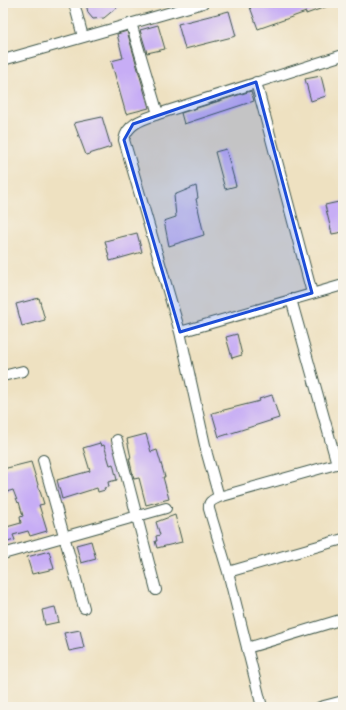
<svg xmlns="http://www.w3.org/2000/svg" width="346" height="710" viewBox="0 0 346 710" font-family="Mali,sans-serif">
<rect width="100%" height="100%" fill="#f7f3e8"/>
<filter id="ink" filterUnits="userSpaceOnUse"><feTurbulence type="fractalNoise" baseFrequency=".025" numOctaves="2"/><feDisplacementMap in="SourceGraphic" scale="8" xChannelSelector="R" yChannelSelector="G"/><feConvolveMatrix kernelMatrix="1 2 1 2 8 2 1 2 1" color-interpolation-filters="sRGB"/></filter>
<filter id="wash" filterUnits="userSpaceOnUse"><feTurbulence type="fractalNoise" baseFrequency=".012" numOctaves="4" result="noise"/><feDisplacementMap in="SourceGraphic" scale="16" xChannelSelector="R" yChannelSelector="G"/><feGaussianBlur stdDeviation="0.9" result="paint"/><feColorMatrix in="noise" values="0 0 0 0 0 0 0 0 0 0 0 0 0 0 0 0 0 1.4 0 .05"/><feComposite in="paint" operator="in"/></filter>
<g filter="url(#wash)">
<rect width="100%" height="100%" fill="#eee1c1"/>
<g id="blocks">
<path fill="#c7adf5" d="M 86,3 L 122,3 L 104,18 L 93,19 L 88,13 Z
M 260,3 L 334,3 L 334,4 L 306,14 L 306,12 L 258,29 L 250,7 Z
M 229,11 L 236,36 L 185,49 L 178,24 Z
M 158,25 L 165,49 L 147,53 L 140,30 Z
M 127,31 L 149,108 L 126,114 L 111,61 L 123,58 L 117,34 Z
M 321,76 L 326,96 L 311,101 L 305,79 Z
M 251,91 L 254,101 L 184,124 L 181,113 Z
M 102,117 L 111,147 L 86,155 L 74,123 Z
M 226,149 L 236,186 L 225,189 L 215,152 Z
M 196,186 L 198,198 L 196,199 L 204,235 L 169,246 L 164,221 L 176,217 L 174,195 Z
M 343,201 L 343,232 L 332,234 L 325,205 Z
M 137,233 L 142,252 L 110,261 L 105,241 Z
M 39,298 L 45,320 L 22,326 L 16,304 Z
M 237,334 L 242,355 L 232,358 L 226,337 Z
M 272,395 L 279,418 L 219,437 L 212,413 L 260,401 L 259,399 Z
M 146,434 L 151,452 L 157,450 L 165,477 L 163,477 L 169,499 L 146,505 L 139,478 L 134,479 L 129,458 L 131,458 L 127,439 Z
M 100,443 L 101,446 L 104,445 L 110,465 L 113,464 L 117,480 L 108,482 L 109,487 L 104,488 L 105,490 L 98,492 L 97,488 L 62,499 L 57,480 L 90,471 L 83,448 Z
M 31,462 L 44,504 L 39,505 L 47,531 L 30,536 L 28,531 L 13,535 L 15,540 L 7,542 L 6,540 L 3,541 L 3,528 L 21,523 L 20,517 L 23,516 L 19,502 L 18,503 L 13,490 L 3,493 L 3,469 Z
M 175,515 L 182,542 L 157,548 L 155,541 L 157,541 L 156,536 L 160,535 L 156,522 Z
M 91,541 L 96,559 L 81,563 L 76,545 Z
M 49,551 L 54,569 L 32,574 L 27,557 Z
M 55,607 L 59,622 L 45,625 L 42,610 Z
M 80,630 L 84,648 L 69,651 L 64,633 Z"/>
</g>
</g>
<g filter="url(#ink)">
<use href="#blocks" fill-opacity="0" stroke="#3e5649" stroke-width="1"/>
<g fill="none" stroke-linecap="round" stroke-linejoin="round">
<g stroke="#3e5649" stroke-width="12">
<path id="street" d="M 74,3 L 83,37
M 131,23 L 158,114
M 3,60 L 203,3
M 256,82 L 312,293
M 291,299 L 337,464
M 180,332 L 343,285
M 3,376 L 23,371
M 117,440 L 156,590
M 43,460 L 84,608
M 219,497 L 207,454 L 180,332 L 124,140 C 127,123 144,119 158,114 L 343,55
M 3,554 L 166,508
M 228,572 L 343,539
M 247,648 L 343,619
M 262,707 L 228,572 L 209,509 C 208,501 213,500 219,497 L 343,462
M 320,707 L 343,701"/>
</g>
<use href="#street" stroke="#fff" stroke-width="10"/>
</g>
</g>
<path fill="#1d4ed8" fill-opacity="0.2" stroke="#1d4ed8" stroke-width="3" stroke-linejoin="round" d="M 256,82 L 312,293 L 180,332 L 124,140 L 133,124 Z"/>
<rect width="346" height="710" fill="none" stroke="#f7f3e8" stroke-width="16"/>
</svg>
